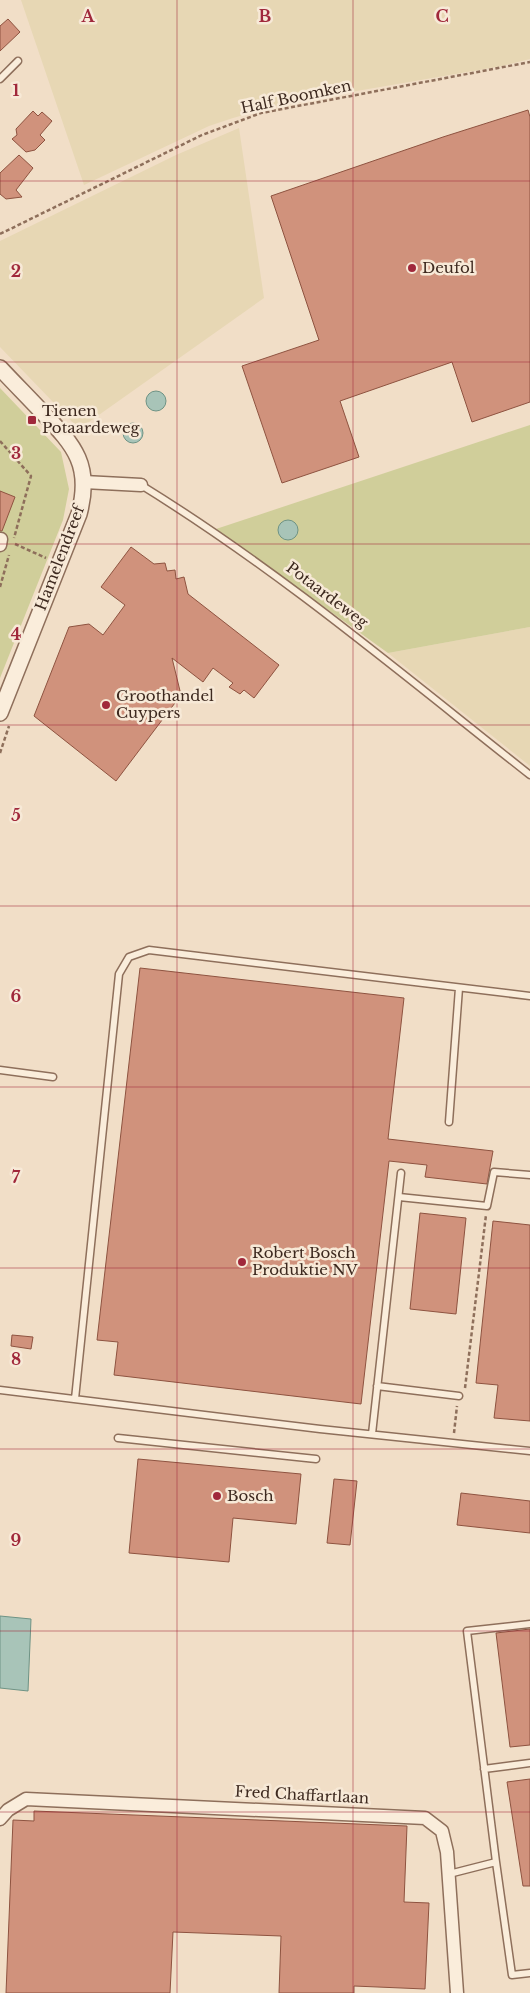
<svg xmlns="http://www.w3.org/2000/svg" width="530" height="1993" viewBox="0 0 530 1993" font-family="'Libre Baskerville',serif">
<rect width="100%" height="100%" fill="#f1dec7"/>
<path fill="#e7d7b4" d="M 21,0 L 530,0 L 530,59 L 502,66 L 287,103 L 233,118 L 209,126 L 84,185 Z
M 239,128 L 264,298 L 79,429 L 0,347 L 0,241 L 176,155 Z
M 530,627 L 530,766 L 388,653 Z"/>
<path fill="#d0ce9a" d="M 0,388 L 61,452 L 69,489 L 63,520 L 0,678 Z
M 530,425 L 530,627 L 388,653 L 216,529 Z"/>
<path fill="#a8c4b8" stroke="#6e9385" d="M146 401a10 10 0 1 1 20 0a10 10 0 1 1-20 0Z
M123 433a10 10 0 1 1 20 0a10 10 0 1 1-20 0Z
M278 530a10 10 0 1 1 20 0a10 10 0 1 1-20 0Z
M 0,1616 L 31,1619 L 28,1691 L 0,1688 Z"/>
<path fill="#d0927c" stroke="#8e5340" d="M 8,19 L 20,32 L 0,51 L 0,26 Z
M 528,110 L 530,117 L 530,402 L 472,422 L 452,362 L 340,401 L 359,457 L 282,483 L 242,366 L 319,340 L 271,196 L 443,137 Z
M 33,111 L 38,116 L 42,112 L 52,121 L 40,135 L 45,140 L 35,150 L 26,152 L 12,139 L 17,135 L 16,129 Z
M 19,155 L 33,168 L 16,190 L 22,197 L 6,199 L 0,194 L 0,173 Z
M 0,491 L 15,497 L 2,531 L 0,531 Z
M 131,547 L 154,564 L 165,563 L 167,571 L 175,570 L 176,579 L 184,577 L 188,594 L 279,665 L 254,698 L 244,690 L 240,694 L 229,687 L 233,683 L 213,668 L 203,682 L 172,658 L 181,695 L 116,781 L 34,716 L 69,627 L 89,624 L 103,635 L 125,605 L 101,587 Z
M 140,968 L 404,998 L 388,1139 L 493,1151 L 487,1184 L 425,1177 L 427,1165 L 389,1161 L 361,1404 L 114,1375 L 118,1342 L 97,1340 Z
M 420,1213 L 466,1218 L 456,1314 L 410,1309 Z
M 493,1221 L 530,1225 L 530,1421 L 494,1418 L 498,1385 L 476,1383 Z
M 12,1335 L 33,1337 L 31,1349 L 11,1346 Z
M 138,1459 L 301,1474 L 296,1524 L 233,1518 L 229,1562 L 129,1553 Z
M 334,1479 L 357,1481 L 350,1545 L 327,1543 Z
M 461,1493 L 530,1501 L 530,1533 L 457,1525 Z
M 530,1629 L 530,1745 L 510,1747 L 496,1633 Z
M 530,1779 L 530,1886 L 523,1886 L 507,1782 Z
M 34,1811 L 407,1826 L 404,1902 L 429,1903 L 425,1989 L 354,1986 L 354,1993 L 279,1993 L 281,1936 L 173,1932 L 170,1993 L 6,1993 L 13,1820 L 34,1821 Z"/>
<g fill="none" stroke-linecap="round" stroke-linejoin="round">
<g stroke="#8e6f5b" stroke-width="9">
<path id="service" d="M 0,79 L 18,61
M 141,485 C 279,570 403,675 530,775
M 0,1070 L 53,1077
M 449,1122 L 459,988
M 399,1197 L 487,1206 L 494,1172 L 530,1175
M 377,1386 L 459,1396
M 0,1390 L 320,1429 L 530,1451
M 75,1399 L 119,974 L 129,957 L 149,950 L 530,996
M 372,1434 L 401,1173
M 118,1438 L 316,1459
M 484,1769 L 530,1763
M 496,1862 L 512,1975 L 530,1973
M 449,1874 L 496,1862 L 467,1631 L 530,1624"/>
</g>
<g stroke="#8e6f5b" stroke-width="15">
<path id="minor" d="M 84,482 L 141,485
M 0,539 L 1,539 L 0,545
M 0,1819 L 8,1810 L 26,1799 L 425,1818 L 442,1831 L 447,1852 L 457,1993"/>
</g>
<g stroke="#8e6f5b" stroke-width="18">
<path id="tertiary" d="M 0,368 C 14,383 29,398 43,413 C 75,446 92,466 79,514 L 0,713"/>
</g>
<path stroke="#8e6f5b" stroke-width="2.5" stroke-dasharray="4 2.5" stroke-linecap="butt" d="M 0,234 L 202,135 L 261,113 L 530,62
M 0,441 L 31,476 L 14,538
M 15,544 L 46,558
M 0,587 L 9,555
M 0,753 L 9,726
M 465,1388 L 486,1215
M 454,1433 L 457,1406"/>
<use href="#service" stroke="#faeddb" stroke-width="6"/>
<use href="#minor" stroke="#faeddb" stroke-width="12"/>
<use href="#tertiary" stroke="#faeddb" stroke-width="15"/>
</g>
<path fill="none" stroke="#a0283b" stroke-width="1" stroke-opacity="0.55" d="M 177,0 L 177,1993M 353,0 L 353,1993M 0,181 L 530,181M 0,362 L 530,362M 0,544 L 530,544M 0,725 L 530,725M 0,906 L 530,906M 0,1087 L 530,1087M 0,1268 L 530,1268M 0,1449 L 530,1449M 0,1631 L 530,1631M 0,1812 L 530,1812"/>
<g fill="#a0283b" stroke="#f7e9d7" stroke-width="2">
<circle cx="412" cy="268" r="5"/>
<rect x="27" y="415" width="10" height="10" rx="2.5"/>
<circle cx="106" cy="705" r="5"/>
<circle cx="242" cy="1262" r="5"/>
<circle cx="217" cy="1496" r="5"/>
</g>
<g text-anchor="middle" stroke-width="5" stroke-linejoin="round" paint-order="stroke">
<g font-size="15" fill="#3d291f" stroke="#f7e9d7">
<text transform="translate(296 97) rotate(-12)" y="5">Half Boomken</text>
<text transform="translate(60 558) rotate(-69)" y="5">Hamelendreef</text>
<text transform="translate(327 595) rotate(37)" y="5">Potaardeweg</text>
<text transform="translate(302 1795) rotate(3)" y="5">Fred Chaffartlaan</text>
</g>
<g font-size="15" fill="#3d291f" stroke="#f7e9d7" text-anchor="start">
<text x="422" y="273">Deufol</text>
<text x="42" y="416">Tienen<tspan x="42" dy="17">Potaardeweg</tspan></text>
<text x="116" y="701">Groothandel<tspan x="116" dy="17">Cuypers</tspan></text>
<text x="252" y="1258">Robert Bosch<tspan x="252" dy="17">Produktie NV</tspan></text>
<text x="227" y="1501">Bosch</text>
</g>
</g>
<g font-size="16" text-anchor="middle" font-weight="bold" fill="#a0283b" stroke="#f7e9d7" stroke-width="5" stroke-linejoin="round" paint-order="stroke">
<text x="88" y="22">A</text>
<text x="265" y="22">B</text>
<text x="442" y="22">C</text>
<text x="16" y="96">1</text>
<text x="16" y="277">2</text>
<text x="16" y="459">3</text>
<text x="16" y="640">4</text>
<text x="16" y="821">5</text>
<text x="16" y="1002">6</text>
<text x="16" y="1183">7</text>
<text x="16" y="1365">8</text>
<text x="16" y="1546">9</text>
</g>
</svg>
